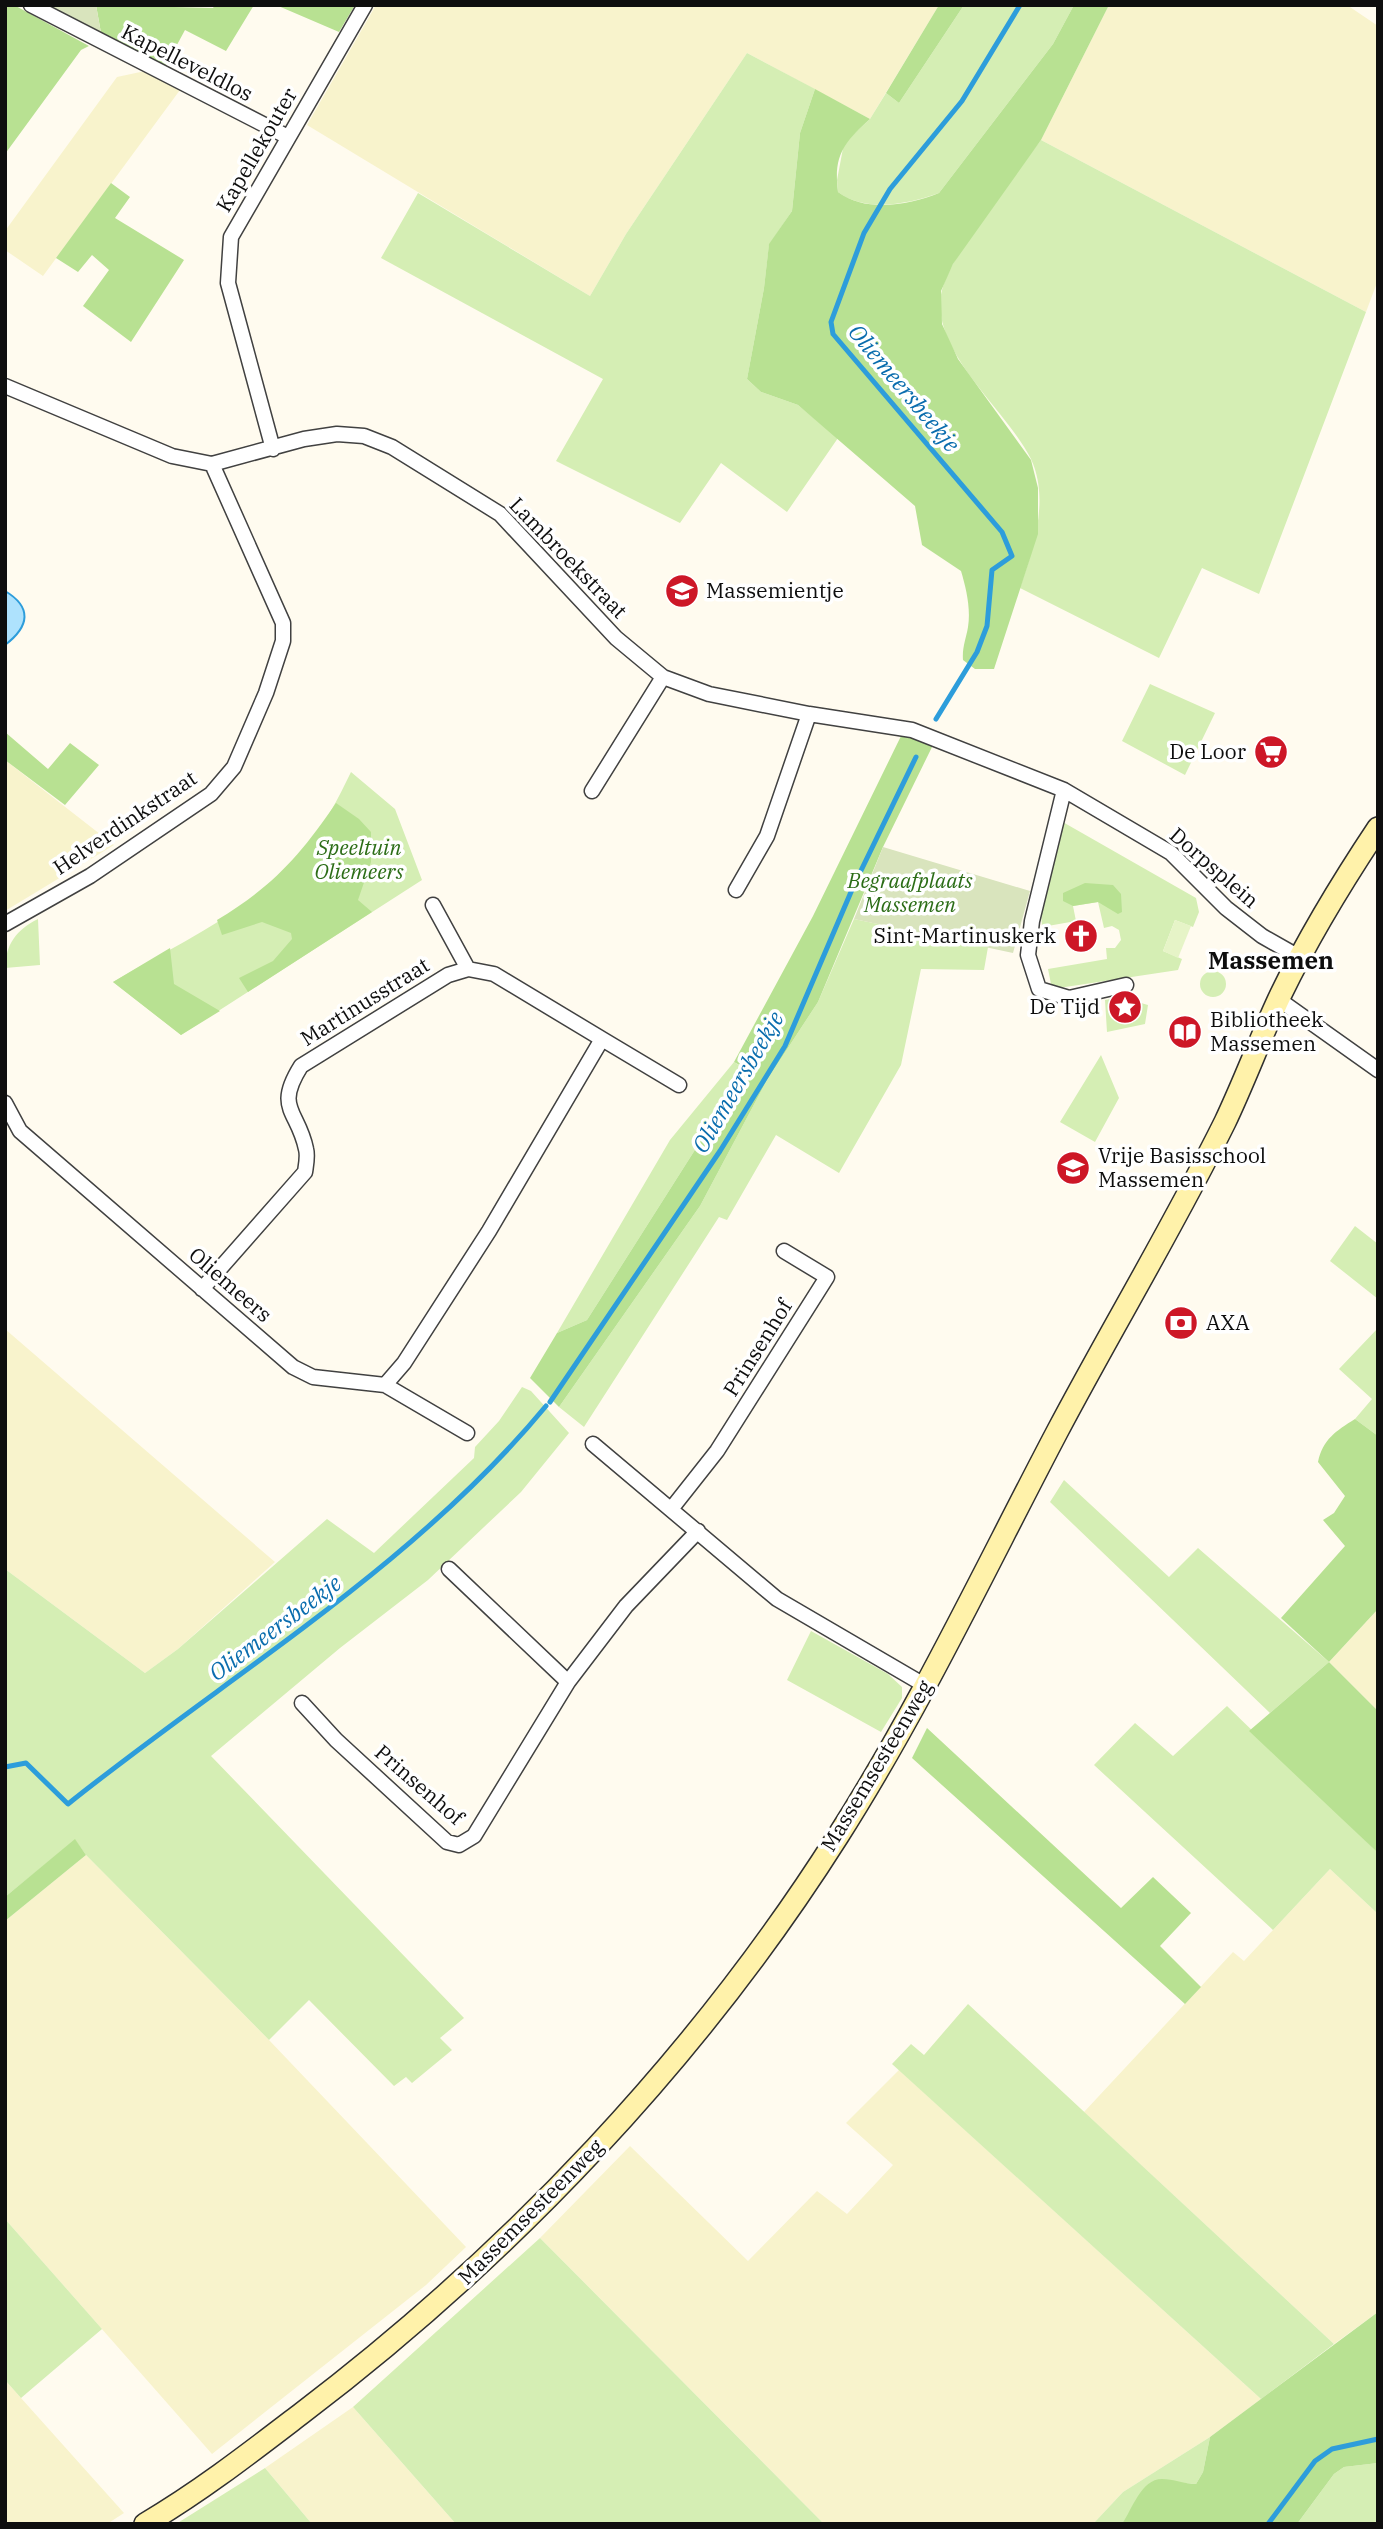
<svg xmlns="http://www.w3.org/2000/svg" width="1383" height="2529" viewBox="0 0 1383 2529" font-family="'IBM Plex Serif',serif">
<rect width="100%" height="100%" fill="#fffbef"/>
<path fill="#f8f3cc" d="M 376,5 L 939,5 L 870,119 L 747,53 L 626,234 L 590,296 L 307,125 Z
M 1109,5 L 1347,5 L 1378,26 L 1378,280 L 1366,312 L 1041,140 Z
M 145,71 L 180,90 L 43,276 L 5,250 L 5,231 L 117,77 Z
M 5,760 L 114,845 L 5,911 Z
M 5,1329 L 275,1562 L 178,1649 L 145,1673 L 5,1569 Z
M 1378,1609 L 1378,1711 L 1329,1662 Z
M 86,1855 L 269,2040 L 466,2247 L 426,2285 L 212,2454 L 5,2219 L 5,1921 Z
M 1330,1869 L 1378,1914 L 1378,2312 L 1334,2344 L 1084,2112 L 1233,1952 L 1244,1961 Z
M 899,2070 L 1261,2399 L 1210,2437 L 1123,2492 L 1093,2524 L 824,2524 L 540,2238 L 630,2146 L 748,2261 L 817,2191 L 847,2214 L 893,2165 L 846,2123 Z
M 5,2380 L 21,2398 L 124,2513 L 107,2524 L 5,2524 Z
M 353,2407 L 456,2524 L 312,2524 L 265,2468 Z"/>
<path fill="#d5eeb4" d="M 964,5 L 1074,5 L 1053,44 L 939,193 C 908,204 866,213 838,192 L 837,180 L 844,143 L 870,119 L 886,93 L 899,103 Z
M 747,53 L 815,89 L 800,133 L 792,211 L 769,245 L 764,288 L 747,379 L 761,392 L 798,405 L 838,438 L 787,512 L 721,463 L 680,523 L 556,461 L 603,379 L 381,258 L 418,193 L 590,296 L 626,234 Z
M 1041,140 L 1366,312 L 1259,594 L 1202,568 L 1159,658 L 1020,588 C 1033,549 1050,500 1031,459 C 1007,410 927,349 942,290 C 951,253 1016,173 1041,140 Z
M 1150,684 L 1215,713 L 1185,775 L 1122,741 Z
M 351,772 L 395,809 L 422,880 L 181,1035 L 113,982 C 177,944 257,909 305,849 C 324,826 338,799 351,772 Z
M 1061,821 L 1196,898 L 1199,912 L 1193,927 L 1175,920 L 1163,951 L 1182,959 L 1178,970 L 1052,989 L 1048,969 L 1107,959 L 1106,948 L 1115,948 L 1121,940 L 1119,930 L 1112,926 L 1104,928 L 1098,902 L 1073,906 L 1076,921 L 1042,927 L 1040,898 Z
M 38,919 L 40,965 L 5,968 C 6,944 16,930 38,919 Z
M 854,919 L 988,947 L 984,970 L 921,969 L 901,1065 L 839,1173 L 776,1135 L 727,1220 L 719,1217 L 584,1427 L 559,1407 L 700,1206 L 767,1080 L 818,1002 Z
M1200 984a13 13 0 1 1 26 0a13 13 0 1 1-26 0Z
M 1120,997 L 1148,1005 L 1145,1024 L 1107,1032 L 1105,1000 Z
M 1101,1055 L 1119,1098 L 1095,1142 L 1060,1122 Z
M 734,1062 L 751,1073 L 712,1123 L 587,1320 L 557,1333 L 670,1140 Z
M 1355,1226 L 1378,1244 L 1378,1299 L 1330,1261 Z
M 1378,1328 L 1378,1436 L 1355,1419 L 1372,1399 L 1339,1369 Z
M 522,1387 L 531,1391 L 569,1433 L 521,1492 L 428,1580 L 340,1648 L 211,1756 L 464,2018 L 440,2038 L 452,2050 L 412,2083 L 406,2077 L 394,2086 L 309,2000 L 269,2040 L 86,1855 L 75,1840 L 5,1897 L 5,1569 L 145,1673 L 178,1649 L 327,1519 L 374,1553 L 474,1458 L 475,1447 L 499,1421 Z
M 1064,1480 L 1169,1577 L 1198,1548 L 1329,1662 L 1270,1713 L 1050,1502 Z
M 811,1631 L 888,1674 L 902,1687 L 902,1698 L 881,1732 L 787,1680 Z
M 1227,1706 L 1378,1853 L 1378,1914 L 1330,1869 L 1273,1930 L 1094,1765 L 1135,1723 L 1173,1756 Z
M 968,2004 L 1334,2344 L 1261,2399 L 892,2064 L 911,2044 L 924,2055 Z
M 5,2219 L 102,2329 L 21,2398 L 5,2380 Z
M 540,2238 L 824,2524 L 456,2524 L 353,2407 Z
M 1210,2437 L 1203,2472 L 1196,2484 L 1180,2483 L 1122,2524 L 1093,2524 L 1123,2492 Z
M 1378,2463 L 1378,2524 L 1297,2524 L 1334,2474 L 1344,2467 Z
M 265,2468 L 312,2524 L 176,2524 Z"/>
<path fill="#b8e192" d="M 5,5 L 14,5 L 89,46 L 81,50 L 5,154 Z
M 96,5 L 213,8 L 215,5 L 254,5 L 226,51 L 185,30 L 165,67 L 101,33 Z
M 276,5 L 355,5 L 339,32 Z
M 939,5 L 964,5 L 899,103 L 886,93 Z
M 1074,5 L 1109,5 L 1041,140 L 953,264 L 941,291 L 942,324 L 958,359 L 1031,460 L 1038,488 L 1038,534 L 994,669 L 975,669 L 963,660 C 962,647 966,639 968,627 C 971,608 966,588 961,571 L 922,545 L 915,506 L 798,405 L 761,392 L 747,379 L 764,288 L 769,244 L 792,211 L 800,133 L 815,89 L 870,119 C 845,142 833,154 838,192 C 866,213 909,205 939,193 L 1053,44 Z
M 111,183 L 130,197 L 115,218 L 184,260 L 131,342 L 83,306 L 109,270 L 92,255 L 78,272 L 56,258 Z
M 5,732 L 48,769 L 70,743 L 99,765 L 65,805 L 5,760 Z
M 902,734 L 933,745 L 883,847 L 818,1002 L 767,1080 L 700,1206 L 559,1407 L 530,1378 L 557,1333 L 587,1320 L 712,1123 L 754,1073 L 734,1062 L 813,916 Z
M 336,803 L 359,819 L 371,832 L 371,862 L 358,900 L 372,912 L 248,992 L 239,978 L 273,961 L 292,939 L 291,933 L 262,922 L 222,935 L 217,920 C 272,887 300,856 336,803 Z
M 1085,883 L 1113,885 L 1121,894 L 1122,912 L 1118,914 L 1098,902 L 1073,906 L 1063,901 L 1063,893 Z
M 170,948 L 174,984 L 220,1011 L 181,1035 L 113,982 Z
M 1355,1419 L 1378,1436 L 1378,1609 L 1329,1662 L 1378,1711 L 1378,1853 L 1249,1731 L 1329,1662 L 1281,1618 L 1345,1546 L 1323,1520 L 1334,1513 L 1345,1496 L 1318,1462 C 1323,1439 1336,1431 1355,1419 Z
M 927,1728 L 1121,1908 L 1153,1877 L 1191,1913 L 1160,1946 L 1201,1987 L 1185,2004 L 912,1758 Z
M 75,1839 L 86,1855 L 5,1921 L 5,1897 Z
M 1378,2312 L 1378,2463 L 1344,2467 L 1334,2474 L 1297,2524 L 1122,2524 C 1132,2510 1141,2479 1162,2479 C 1173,2479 1185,2484 1196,2484 L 1203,2472 L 1210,2437 Z"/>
<path fill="#d9e4bd" d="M 46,5 L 96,5 L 101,33 Z
M 883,847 L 1030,891 L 1013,953 L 854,919 Z"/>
<path fill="#e6f4c7" d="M 1175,920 L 1191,926 L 1178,958 L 1163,951 Z"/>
<path fill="#aee2fd" stroke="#2d9ddb" stroke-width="2" d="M 5,591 C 32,607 30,626 5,645 Z"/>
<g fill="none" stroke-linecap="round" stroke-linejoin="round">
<path stroke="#2d9ddb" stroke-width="5" d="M 936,719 L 977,652 L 987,626 L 992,570 L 1012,556 L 1002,532 L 833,334 L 831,322 L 864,233 L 890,189 L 962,101 L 1020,5
M 550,1402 L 720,1151 L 785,1046 L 854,885 L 916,757
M 5,1767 L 26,1763 L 68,1804 C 230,1674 412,1568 546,1406
M 1268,2524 L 1315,2461 L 1332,2449 L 1378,2439"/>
<g stroke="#414141" stroke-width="17">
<path id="street" d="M 31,5 L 288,137
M 5,386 L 172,456 L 212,464 L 304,439 L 337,434 L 364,436 L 392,447 L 500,514 L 616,638 L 663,677 L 709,694 L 809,714 L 912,730 L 1064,790 L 1171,853 L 1226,908 L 1262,936 L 1299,957
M 273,449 L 228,283 L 231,237 L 365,5
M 1064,790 L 1032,921 L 1028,955 L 1039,989 L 1069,998 L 1126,985
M 592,791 L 663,677
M 736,890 L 767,836 L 809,714
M 433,905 L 468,969
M 5,924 L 90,876 L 211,794 L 234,767 L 266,693 L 283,641 L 283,623 L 212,464
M 1278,999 L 1378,1070
M 602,1039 L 679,1085
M 5,1103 L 20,1131 L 293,1367 L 313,1377 L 385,1385 L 467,1433
M 202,1289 L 305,1172 C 306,1165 308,1156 306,1149 C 298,1110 274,1109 301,1066 L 448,975 L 468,969 L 494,974 L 602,1039 L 489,1231 L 404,1363 L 385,1385
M 593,1444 L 777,1599 L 926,1686
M 672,1508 L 717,1451 L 827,1277 L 784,1251
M 449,1569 L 568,1682
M 302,1703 L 336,1740 L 447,1842 L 459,1845 L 474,1836 L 568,1682 L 626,1606 L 698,1531"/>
</g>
<g stroke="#303030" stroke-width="24">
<path id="secondary" d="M 145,2524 C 201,2491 251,2452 302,2413 C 510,2255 698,2057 838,1836 C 920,1707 986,1567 1057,1432 C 1112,1328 1173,1227 1225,1122 C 1245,1080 1261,1036 1281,994 C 1309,936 1342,882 1378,828"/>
</g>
<use href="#street" stroke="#fff" stroke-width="14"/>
<use href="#secondary" stroke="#fff2aa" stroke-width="21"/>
</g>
<defs>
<g id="school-disc" transform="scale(1.75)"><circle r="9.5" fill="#cd1727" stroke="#fff"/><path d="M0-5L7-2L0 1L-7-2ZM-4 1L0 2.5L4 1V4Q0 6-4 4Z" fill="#fff"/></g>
<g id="supermarket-disc" transform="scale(1.75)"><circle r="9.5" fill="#cd1727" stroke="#fff"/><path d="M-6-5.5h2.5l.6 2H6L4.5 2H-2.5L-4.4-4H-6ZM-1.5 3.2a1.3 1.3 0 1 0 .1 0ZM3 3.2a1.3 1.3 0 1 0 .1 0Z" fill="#fff"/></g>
<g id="church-disc" transform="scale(1.75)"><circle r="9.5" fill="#cd1727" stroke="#fff"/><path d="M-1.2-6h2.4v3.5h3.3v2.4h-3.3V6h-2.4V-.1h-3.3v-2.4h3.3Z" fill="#fff"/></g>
<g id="sight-disc" transform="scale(1.75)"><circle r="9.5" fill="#cd1727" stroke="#fff"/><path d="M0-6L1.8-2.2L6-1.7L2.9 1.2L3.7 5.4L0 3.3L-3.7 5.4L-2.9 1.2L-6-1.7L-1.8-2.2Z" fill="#fff"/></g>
<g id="library-disc" transform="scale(1.75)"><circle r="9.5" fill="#cd1727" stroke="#fff"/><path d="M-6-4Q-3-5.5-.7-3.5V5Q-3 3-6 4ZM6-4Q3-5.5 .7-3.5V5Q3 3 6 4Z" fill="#fff"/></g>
<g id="bank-disc" transform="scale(1.75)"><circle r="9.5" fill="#cd1727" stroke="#fff"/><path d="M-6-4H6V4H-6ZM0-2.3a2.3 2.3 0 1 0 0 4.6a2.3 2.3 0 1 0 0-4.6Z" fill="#fff"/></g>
</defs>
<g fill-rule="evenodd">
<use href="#school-disc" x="682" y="591"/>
<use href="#supermarket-disc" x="1271" y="752"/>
<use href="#church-disc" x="1081" y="936"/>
<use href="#sight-disc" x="1125" y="1007"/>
<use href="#library-disc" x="1185" y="1032"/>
<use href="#school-disc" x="1073" y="1168"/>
<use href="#bank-disc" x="1181" y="1323"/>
</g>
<g text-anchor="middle" stroke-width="7" stroke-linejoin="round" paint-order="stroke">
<g font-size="21" fill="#0e0e0e" stroke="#fff">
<text transform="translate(187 63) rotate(27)" y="7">Kapelleveldlos</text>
<text transform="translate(257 150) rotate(-60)" y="7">Kapellekouter</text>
<text transform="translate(568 558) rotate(46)" y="7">Lambroekstraat</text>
<text transform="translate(125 823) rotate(-34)" y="7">Helverdinkstraat</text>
<text transform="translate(1214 868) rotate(41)" y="7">Dorpsplein</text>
<text transform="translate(365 1002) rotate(-32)" y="7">Martinusstraat</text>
<text transform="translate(230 1285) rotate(41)" y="7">Oliemeers</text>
<text transform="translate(758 1348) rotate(-58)" y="7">Prinsenhof</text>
<text transform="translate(877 1766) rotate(-59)" y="7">Massemsesteenweg</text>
<text transform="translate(419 1785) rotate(41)" y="7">Prinsenhof</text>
<text transform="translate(531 2212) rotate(-45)" y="7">Massemsesteenweg</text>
</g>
<g font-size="21" fill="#0e0e0e" stroke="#fff" text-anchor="start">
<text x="706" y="598">Massemientje</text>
<text x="1246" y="759" text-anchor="end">De Loor</text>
<text x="1056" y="943" text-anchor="end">Sint-Martinuskerk</text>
<text x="1100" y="1014" text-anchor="end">De Tijd</text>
<text x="1210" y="1027">Bibliotheek<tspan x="1210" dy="24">Massemen</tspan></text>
<text x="1098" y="1163">Vrije Basisschool<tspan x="1098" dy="24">Massemen</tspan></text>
<text x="1206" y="1330">AXA</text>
</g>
<g font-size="21" font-style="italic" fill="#2c6d17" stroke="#fff">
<text x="359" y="855">Speeltuin<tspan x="359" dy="24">Oliemeers</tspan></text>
<text x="910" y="888">Begraafplaats<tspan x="910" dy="24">Massemen</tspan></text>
</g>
<g font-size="23" font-style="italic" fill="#0a6dae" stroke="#fff">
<text transform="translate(904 388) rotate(50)" y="8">Oliemeersbeekje</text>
<text transform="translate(738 1082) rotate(-60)" y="8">Oliemeersbeekje</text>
<text transform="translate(275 1628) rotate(-37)" y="8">Oliemeersbeekje</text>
</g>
<g font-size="24" font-weight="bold" fill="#0e0e0e" stroke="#fff">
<text x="1271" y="969">Massemen</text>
</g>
</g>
<rect width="1383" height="2529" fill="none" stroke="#0e0e0e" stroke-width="14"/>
</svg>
